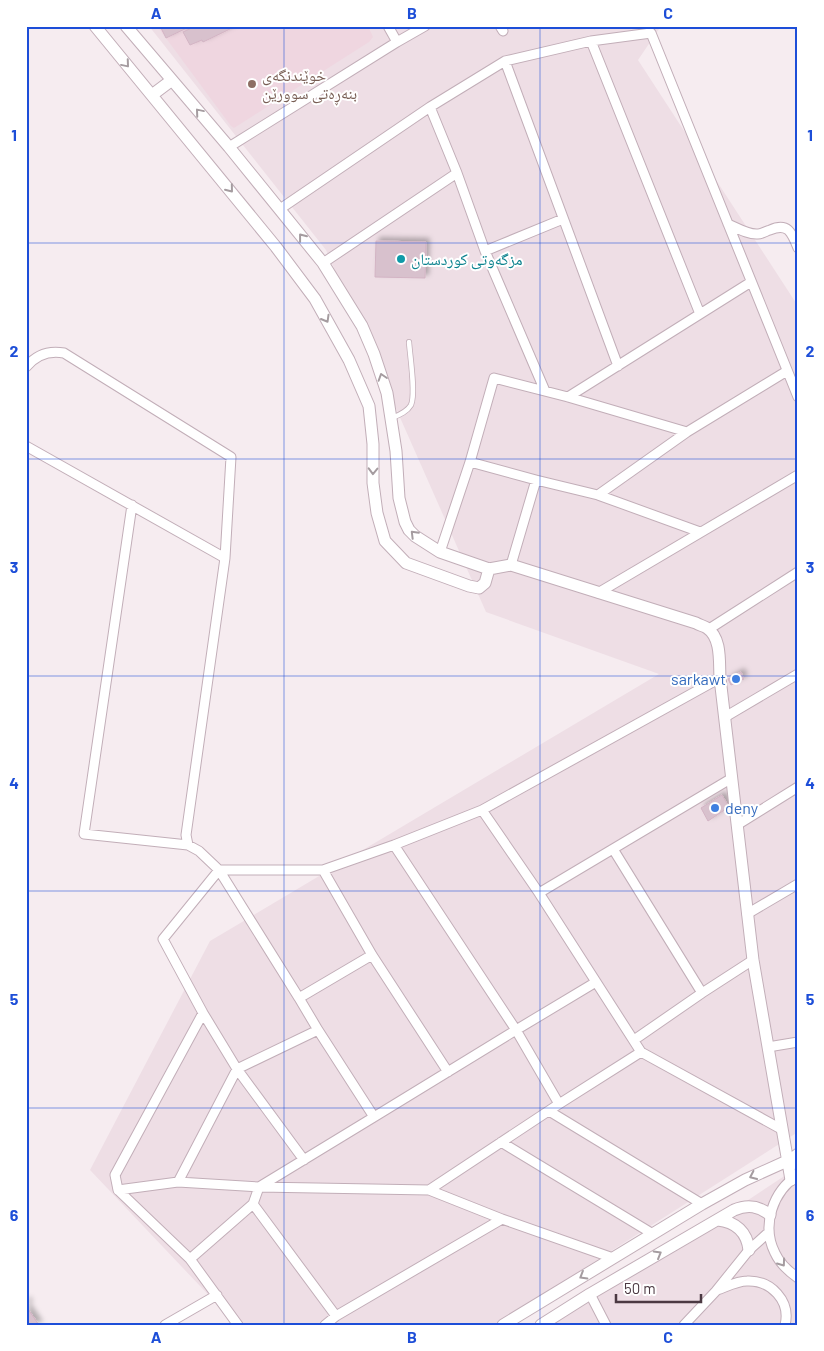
<svg xmlns="http://www.w3.org/2000/svg" width="824" height="1351" viewBox="0 0 824 1351" font-family="Barlow,'Noto Naskh Arabic',sans-serif">
<defs>
<filter id="shadow"><feDropShadow dx="3.5" dy="-3.5" stdDeviation="2.5" flood-color="#0004"/></filter>
</defs>
<rect width="100%" height="100%" fill="#f6ecf0"/>
<path fill="#eedee5" d="M 149,26 L 661,26 L 638,60 L 798,306 L 798,1132 L 495,1325 L 237,1325 L 90,1170 L 210,941 L 659,674 L 486,612 L 326,250 Z
M 798,1167 L 798,1325 L 543,1325 L 718,1220 Z"/>
<path fill="#efd6e0" d="M 157,26 L 368,26 L 373,37 L 369,42 L 234,128 L 231,126 Z"/>
<path fill="#d8c1cd" stroke="#d3b4c4" filter="url(#shadow)" d="M 160,26 L 191,26 L 166,38 Z
M 196,26 L 231,26 L 232,28 L 203,42 L 202,40 L 190,45 L 183,32 Z
M 376,241 L 426,242 L 425,278 L 375,277 Z
M 741,672 L 744,679 L 731,685 L 728,679 Z
M 722,795 L 729,807 L 708,821 L 701,808 Z
M 26,1300 L 29,1304 L 26,1306 L 39,1325 L 26,1325 Z
M 26,1300 L 29,1304 L 26,1306 L 39,1325 L 26,1325 Z"/>
<g fill="none" stroke-linecap="round" stroke-linejoin="round">
<g stroke="#c2aeb8" stroke-width="6">
<path id="service" d="M 392,418 C 399,415 407,412 411,405 C 416,394 410,356 409,342"/>
</g>
<g stroke="#c2aeb8" stroke-width="11">
<path id="minor" d="M 388,26 L 397,42
M 500,26 L 503,31
M 591,41 L 700,314
M 505,61 L 618,366
M 430,107 L 457,173 L 485,251 L 545,391
M 229,147 L 397,42 L 425,26
M 280,209 L 430,107 L 505,61 L 591,41 L 651,33 L 798,397
M 728,224 C 737,228 749,235 758,234 C 762,234 766,231 770,230 C 788,222 792,233 798,248
M 485,251 L 563,219
M 323,263 L 457,173
M 26,367 C 36,355 48,350 64,353 L 231,457 L 225,558 L 186,835 L 188,845
M 568,397 L 751,282
M 26,446 L 225,558
M 470,462 L 536,480 L 598,495 L 700,532
M 598,495 L 687,432 L 787,371
M 132,505 L 84,834 L 188,845 L 199,851 L 219,870 L 299,998 L 318,1030 L 374,1117 L 259,1187 L 253,1204 L 336,1316
M 440,552 L 470,462 L 494,378 L 568,397 L 687,432
M 511,565 L 536,480
M 598,593 L 798,475
M 709,629 L 798,572
M 725,717 L 798,674
M 482,810 L 539,893 L 641,1052 L 781,1129
M 737,825 L 798,787
M 394,845 L 516,1030 L 559,1104
M 613,849 L 702,993
M 323,870 L 372,955 L 448,1072
M 539,893 L 732,778
M 747,914 L 798,884
M 299,998 L 372,955
M 203,1013 L 115,1175 L 118,1190 L 178,1182 L 259,1187 L 429,1190 L 502,1219 L 613,1258
M 634,1040 L 702,993 L 753,960
M 768,1047 L 798,1042
M 549,1111 L 702,1204
M 374,1117 L 516,1030 L 596,982
M 501,1142 L 653,1234
M 304,1160 L 237,1069 L 203,1013 L 163,939 L 219,870 L 323,870 L 394,845 L 482,810 L 720,678
M 787,1161 L 798,1153
M 798,1175 C 773,1191 761,1225 775,1253 C 780,1264 788,1271 798,1278
M 178,1182 L 237,1069 L 318,1030
M 118,1190 L 190,1259 L 238,1325
M 429,1190 L 559,1104 L 641,1052
M 190,1259 L 253,1204
M 717,1290 C 726,1287 737,1281 747,1281 C 771,1280 791,1301 785,1325
M 590,1294 L 606,1325
M 165,1325 L 217,1295
M 325,1325 L 336,1316 L 502,1219
M 684,1325 L 716,1291 L 749,1250 L 769,1232"/>
</g>
<g stroke="#c2aeb8" stroke-width="13">
<path id="tertiary" d="M 95,26 L 276,247 L 315,299 L 349,360 L 369,406 L 373,444 L 373,483 L 377,513 L 385,541 L 406,563 L 469,586 L 479,588 L 485,583 L 489,569
M 126,26 L 229,147 L 323,263 L 362,326 L 374,354 L 387,393 L 396,451 L 399,498 L 405,522 L 409,530 L 415,536 L 440,552 L 489,569 L 511,565 L 696,623 C 699,625 704,626 707,628 C 722,638 719,663 720,678 L 753,960 L 791,1180
M 152,95 L 172,80
M 718,1220 C 736,1222 747,1232 749,1250
M 503,1325 L 702,1204 L 745,1180 L 787,1161 L 798,1164
M 541,1325 L 590,1294 L 734,1210 C 748,1204 759,1206 770,1215"/>
</g>
<use href="#service" stroke="#fff" stroke-width="4.5"/>
<use href="#minor" stroke="#fff" stroke-width="9"/>
<use href="#tertiary" stroke="#fff" stroke-width="11"/>
</g>
<defs><path id="oneway-chevron" d="M-2-3.5L2.5 0L-2 3.5" fill="none" stroke-width="1.6" stroke-linecap="round" stroke-linejoin="round" transform="scale(1.25)"/></defs>
<g stroke="#a59ca0">
<use href="#oneway-chevron" transform="translate(126 64) rotate(50)"/>
<use href="#oneway-chevron" transform="translate(199 112) rotate(-130)"/>
<use href="#oneway-chevron" transform="translate(230 189) rotate(51)"/>
<use href="#oneway-chevron" transform="translate(302 237) rotate(-128)"/>
<use href="#oneway-chevron" transform="translate(326 319) rotate(60)"/>
<use href="#oneway-chevron" transform="translate(382 377) rotate(-108)"/>
<use href="#oneway-chevron" transform="translate(373 471) rotate(91)"/>
<use href="#oneway-chevron" transform="translate(414 534) rotate(-135)"/>
<use href="#oneway-chevron" transform="translate(753 1176) rotate(155)"/>
<use href="#oneway-chevron" transform="translate(658 1254) rotate(-30)"/>
<use href="#oneway-chevron" transform="translate(782 1263) rotate(54)"/>
<use href="#oneway-chevron" transform="translate(583 1276) rotate(149)"/>
</g>
<path fill="none" stroke="#1d4ed8" stroke-width="1" stroke-opacity="0.55" d="M 284,26 L 284,1325M 540,26 L 540,1325M 26,243 L 798,243M 26,459 L 798,459M 26,676 L 798,676M 26,891 L 798,891M 26,1108 L 798,1108"/>
<circle fill="#8d6e63" stroke="#fff" stroke-width="2" cx="252" cy="84" r="5"/>
<circle fill="#0f9aa8" stroke="#fff" stroke-width="2" cx="401" cy="259" r="5"/>
<g fill="#3f7fe0" stroke="#fff" stroke-width="2">
<circle cx="736" cy="679" r="5"/>
<circle cx="715" cy="808" r="5"/>
</g>
<g text-anchor="middle" stroke-width="4" stroke-linejoin="round" paint-order="stroke">
<g font-size="16" fill="#785e54" stroke="#fff" text-anchor="start">
<text x="262" y="81">خوێندنگەی<tspan x="262" dy="18">بنەڕەتی سوورێن</tspan></text>
</g>
<g font-size="16" fill="#0d838f" stroke="#fff" text-anchor="start">
<text x="411" y="265">مزگەوتی کوردستان</text>
</g>
<g font-size="16" fill="#366cbe" stroke="#fff" text-anchor="end">
<text x="726" y="685">sarkawt</text>
<text x="725" y="814" text-anchor="start">deny</text>
</g>
</g>
<rect width="824" height="1351" fill="none" stroke="#ffffff" stroke-width="55"/>
<path d="M616 1294v8h85v-8" fill="none" stroke="#4b3942" stroke-width="2.5"/>
<text x="624" y="1294" font-size="15" fill="#4b3942" stroke="#ffffff" stroke-width="4" paint-order="stroke">50 m</text>
<rect x="28" y="28" width="768" height="1296" fill="none" stroke="#1d4ed8" stroke-width="2"/>
<g font-size="16" text-anchor="middle" font-weight="bold" fill="#1d4ed8">
<text x="156" y="19">A</text>
<text x="412" y="19">B</text>
<text x="668" y="19">C</text>
<text x="14" y="141">1</text>
<text x="810" y="141">1</text>
<text x="14" y="357">2</text>
<text x="810" y="357">2</text>
<text x="14" y="573">3</text>
<text x="810" y="573">3</text>
<text x="14" y="789">4</text>
<text x="810" y="789">4</text>
<text x="14" y="1005">5</text>
<text x="810" y="1005">5</text>
<text x="14" y="1221">6</text>
<text x="810" y="1221">6</text>
<text x="156" y="1343">A</text>
<text x="412" y="1343">B</text>
<text x="668" y="1343">C</text>
</g>
</svg>
